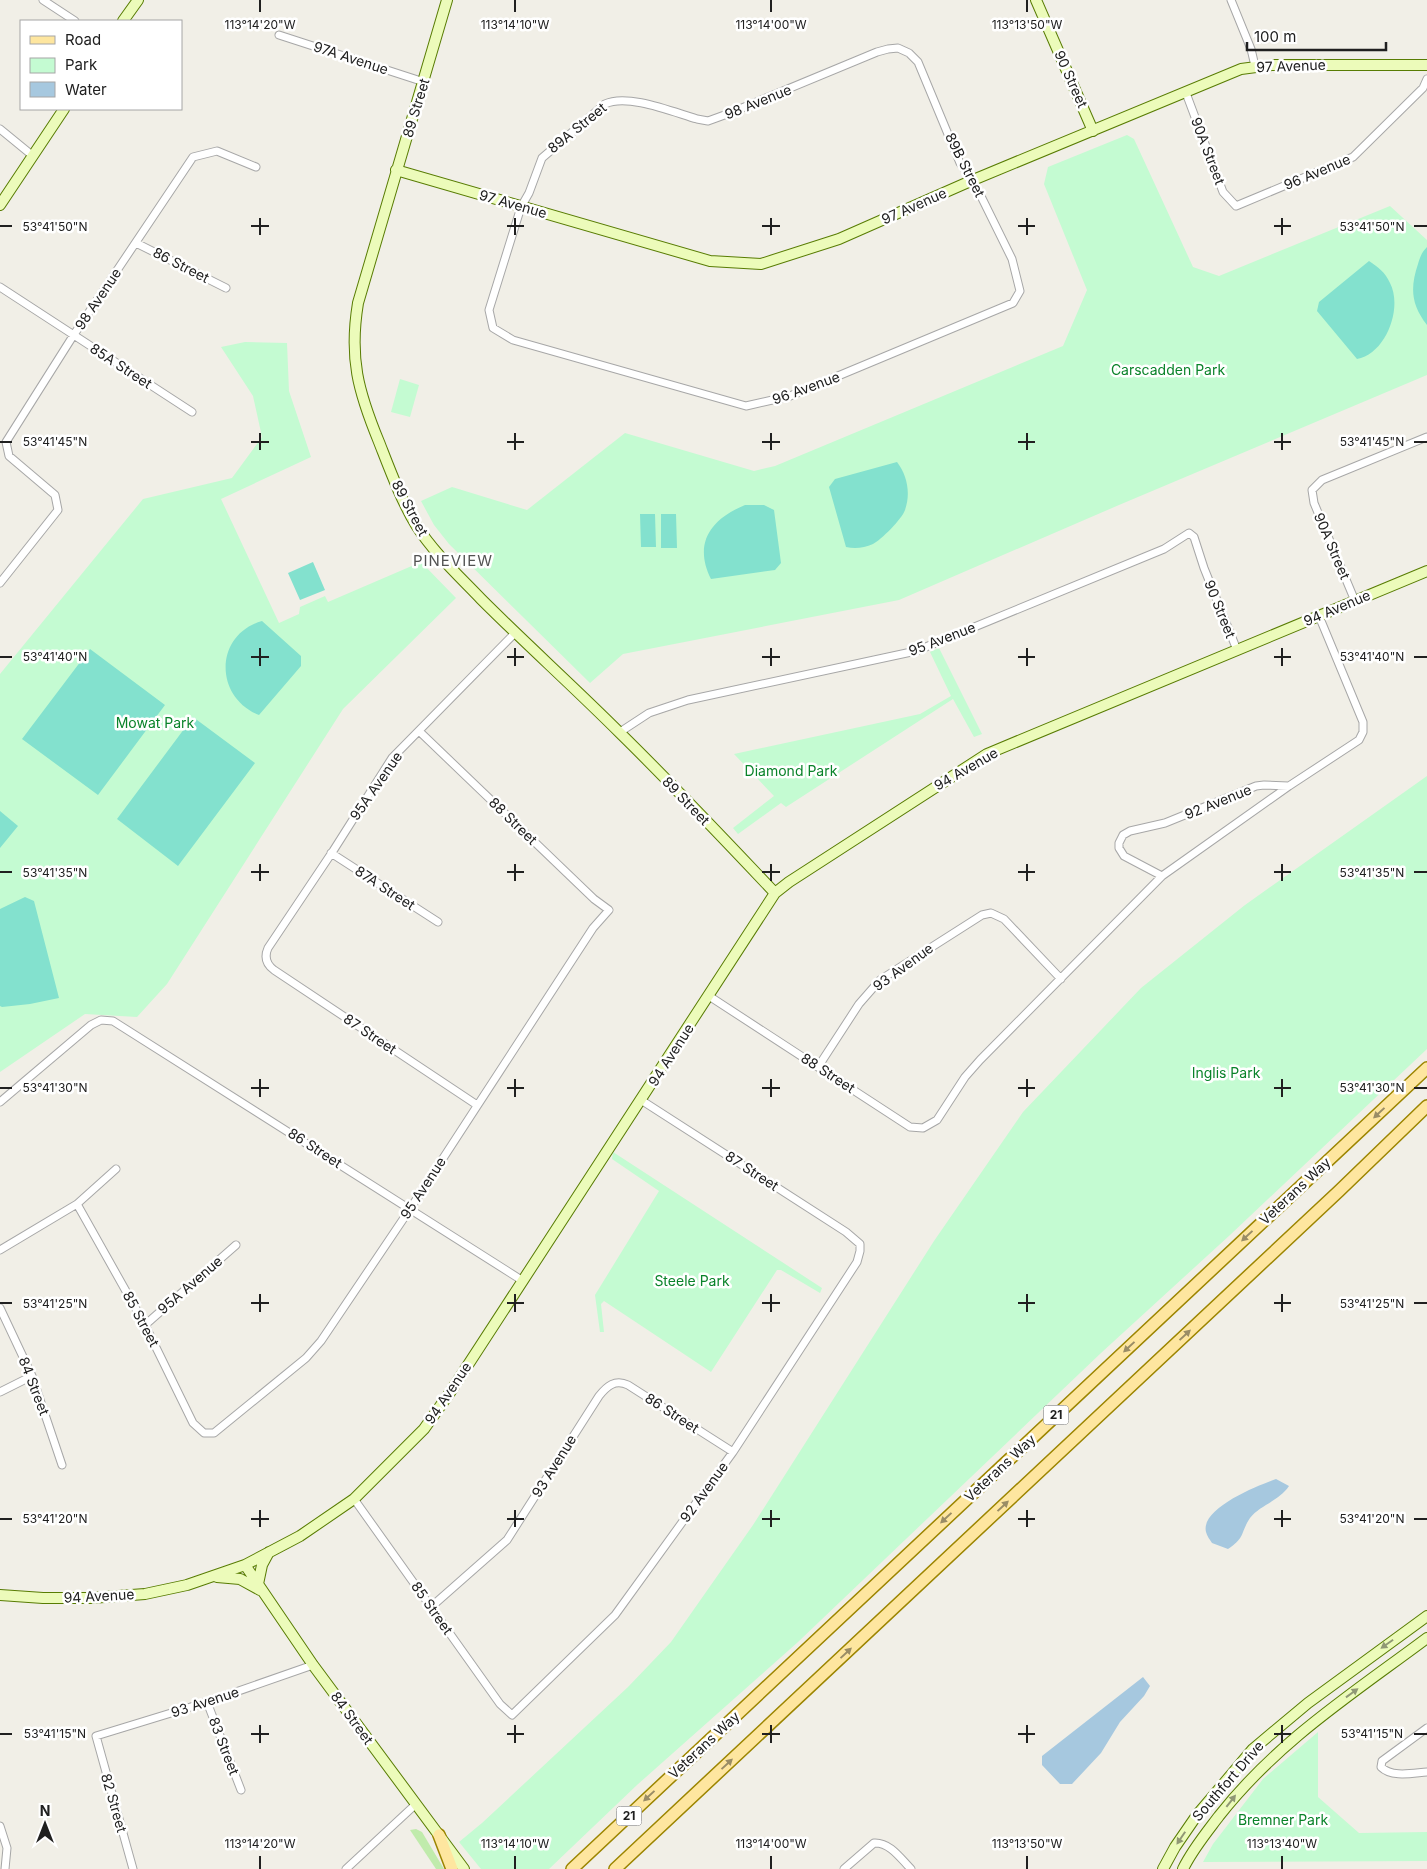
<svg xmlns="http://www.w3.org/2000/svg" width="1427" height="1869" viewBox="0 0 1427 1869" font-family="Inter,sans-serif">
<rect width="100%" height="100%" fill="#f1efe7"/>
<path fill="#c0ebac" d="M 416,1829 L 422,1832 L 444,1869 L 436,1869 L 410,1830 Z"/>
<path fill="#c4fbd2" d="M 1127,135 L 1134,139 L 1193,267 L 1219,276 L 1390,206 L 1427,240 L 1427,375 L 1119,505 L 899,600 L 623,654 L 590,683 L 449,544 L 434,525 L 421,501 L 452,487 L 527,510 L 625,433 L 754,471 L 775,466 L 1063,346 L 1087,290 L 1044,184 L 1048,167 Z
M 245,342 L 287,343 L 289,391 L 311,457 L 221,499 L 279,623 L 299,614 L 300,607 L 325,596 L 328,602 L 421,562 L 456,598 L 343,709 L 167,984 L 137,1017 L 85,1014 L 0,1072 L 0,674 L 143,499 L 232,478 L 262,437 L 253,396 L 221,347 Z
M 400,379 L 419,385 L 410,417 L 391,412 Z
M 939,648 L 982,734 L 974,737 L 953,699 L 786,807 L 781,803 L 738,834 L 733,828 L 774,796 L 734,754 L 920,714 L 951,696 L 930,652 Z
M 1427,776 L 1427,1049 L 1230,1235 L 1101,1353 L 798,1642 L 637,1785 L 549,1869 L 481,1869 L 459,1842 L 482,1823 L 628,1687 L 671,1642 L 753,1525 L 934,1241 L 1023,1112 L 1141,988 L 1245,905 Z
M 613,1152 L 822,1288 L 820,1293 L 781,1270 L 777,1270 L 711,1372 L 604,1301 L 601,1304 L 604,1332 L 600,1332 L 595,1295 L 659,1191 L 612,1159 Z
M 1318,1732 L 1318,1797 L 1359,1833 L 1427,1832 L 1427,1861 L 1203,1862 L 1213,1844 L 1263,1779 Z"/>
<path fill="#83e1ce" d="M 1427,247 L 1427,325 C 1411,304 1410,288 1418,264 C 1420,257 1422,252 1427,247 Z
M 1369,261 C 1378,267 1385,272 1390,283 C 1403,308 1386,354 1357,359 L 1317,311 L 1319,302 Z
M 897,462 C 907,475 911,493 905,510 C 902,519 881,540 873,544 C 864,548 855,549 846,547 L 829,487 L 835,479 Z
M 745,505 L 764,505 L 774,510 L 781,563 L 775,570 L 711,579 C 693,543 711,519 745,505 Z
M 640,514 L 655,514 L 656,547 L 641,547 Z
M 661,514 L 676,514 L 677,548 L 661,548 Z
M 313,562 L 325,590 L 300,600 L 288,573 Z
M 262,621 L 301,656 L 301,666 L 259,715 C 214,697 214,635 262,621 Z
M 90,649 L 165,705 L 98,795 L 22,739 Z
M 193,717 L 255,763 L 178,866 L 117,819 Z
M 0,811 L 18,826 L 0,848 Z
M 25,897 L 34,901 L 59,998 L 30,1004 L 2,1007 L 0,1006 L 0,909 Z"/>
<path fill="#a6c8df" d="M 1276,1479 L 1289,1486 C 1279,1501 1260,1505 1250,1518 C 1240,1533 1246,1537 1228,1549 L 1212,1543 C 1210,1540 1207,1536 1206,1532 C 1200,1508 1259,1485 1276,1479 Z
M 1143,1677 L 1150,1686 L 1144,1696 L 1120,1722 L 1101,1753 L 1072,1784 L 1060,1784 L 1042,1765 L 1042,1756 Z"/>
<g fill="none" stroke-linecap="round" stroke-linejoin="round">
<g stroke="#a7a7a7" stroke-width="9">
<path id="street" d="M 43,0 L 75,21
M 1231,0 L 1251,49 L 1255,66
M 279,35 L 424,82
M 898,48 L 909,53 L 918,62 L 960,163 L 973,180 L 1012,259 L 1020,291 L 1013,303 L 790,396 L 746,406 L 513,340 L 493,328 L 489,310 L 521,207 L 529,193 L 542,158 L 605,104 C 627,93 673,112 697,119 L 708,121 L 730,113 L 877,52 L 888,49 Z
M 1186,93 L 1223,192 L 1236,206 L 1353,157 L 1423,88 L 1427,79
M 0,129 L 33,156
M 136,243 L 226,288
M 0,287 L 192,412
M 0,583 L 58,510 L 55,495 L 9,456 L 6,442 L 73,336 L 193,157 L 217,151 L 256,167
M 1355,601 L 1314,503 L 1312,490 L 1322,480 L 1427,437
M 620,732 L 649,713 L 688,700 L 916,651 L 1164,549 L 1189,533 L 1194,537 L 1204,568 L 1237,650
M 331,853 L 438,922
M 1162,876 L 1124,856 L 1119,848 L 1119,843 L 1123,835 L 1130,831 L 1165,823 L 1256,786 L 1264,785 L 1288,786
M 709,996 L 910,1127 L 923,1128 L 937,1120 L 965,1077 L 980,1060 L 1162,876 L 1289,786 L 1359,740 L 1363,732 L 1363,722 L 1319,616
M 818,1067 L 859,1004 L 880,980 L 982,915 L 991,913 L 1004,919 L 1061,979
M 0,1102 L 91,1025 L 101,1020 L 113,1021 L 523,1281
M 477,1105 L 274,970 C 266,964 264,957 268,948 L 333,851 L 392,758 L 515,633
M 77,1204 L 145,1325 L 193,1423 L 204,1433 L 214,1433 L 306,1358 L 321,1341 L 410,1209 L 593,928 L 609,910 L 594,899 L 419,731
M 0,1250 L 77,1204 L 116,1169
M 0,1308 L 32,1376 L 62,1465
M 145,1325 L 236,1245
M 0,1392 L 32,1376
M 354,1499 L 500,1704 L 512,1715 L 615,1615 L 733,1452 L 857,1262 L 860,1251 L 860,1244 L 846,1232 L 641,1100
M 431,1607 L 507,1540 L 599,1396 C 607,1386 615,1379 628,1385 L 733,1452
M 207,1702 L 241,1790
M 1427,1728 L 1382,1761 L 1381,1767 C 1392,1778 1413,1773 1427,1772
M 0,1826 L 7,1848 L 5,1869
M 133,1869 L 96,1736 L 207,1702 L 313,1665
M 346,1869 L 416,1804
M 844,1869 L 874,1843 C 890,1842 901,1859 911,1869"/>
</g>
<g stroke="#587c03" stroke-width="12">
<path id="secondary" d="M 447,0 L 358,303 C 349,358 358,391 379,442 C 390,470 401,500 416,525 C 434,553 458,575 481,599 C 526,644 574,687 620,733 C 673,785 724,839 775,893
M 1036,0 L 1093,131
M 123,21 L 138,0
M 396,170 L 710,261 L 761,264 L 839,239 L 973,180 L 1241,69 L 1272,65 L 1427,65
M 0,205 L 64,109
M 245,1565 L 313,1665 L 464,1869
M 217,1577 L 240,1579 L 260,1590
M 258,1584 L 262,1565 L 269,1552
M 0,1595 L 43,1598 L 91,1598 L 145,1594 L 187,1585 L 245,1565 L 300,1536 L 354,1499 L 424,1429 L 451,1391 L 775,893 L 789,882 L 987,754 L 1427,571
M 1163,1869 L 1175,1847 L 1197,1815 L 1253,1749 L 1308,1703 L 1427,1616
M 1183,1869 C 1192,1850 1207,1832 1219,1816 C 1278,1741 1352,1694 1427,1638"/>
</g>
<g stroke="#9c8500" stroke-width="14">
<path id="primary" d="M 439,1835 L 452,1869
M 572,1869 L 1427,1068
M 615,1869 L 1339,1191 L 1427,1106"/>
</g>
<use href="#street" stroke="#fff" stroke-width="7"/>
<use href="#secondary" stroke="#ecfbba" stroke-width="10"/>
<use href="#primary" stroke="#fee69f" stroke-width="11"/>
</g>
<defs><path id="oneway-solid" d="M-6-.8H1V-3.2L6.5 0L1 3.2V.8H-6Z" transform="scale(1.25)"/></defs>
<g fill="#9a8d66">
<use href="#oneway-solid" transform="translate(1379 1113) rotate(137)"/>
<use href="#oneway-solid" transform="translate(1247 1236) rotate(137)"/>
<use href="#oneway-solid" transform="translate(1185 1335) rotate(-43)"/>
<use href="#oneway-solid" transform="translate(1129 1347) rotate(137)"/>
<use href="#oneway-solid" transform="translate(1003 1506) rotate(-43)"/>
<use href="#oneway-solid" transform="translate(946 1518) rotate(137)"/>
<use href="#oneway-solid" transform="translate(846 1653) rotate(-43)"/>
<use href="#oneway-solid" transform="translate(727 1764) rotate(-43)"/>
<use href="#oneway-solid" transform="translate(649 1796) rotate(137)"/>
</g>
<g fill="#909875">
<use href="#oneway-solid" transform="translate(1387 1644) rotate(145)"/>
<use href="#oneway-solid" transform="translate(1352 1693) rotate(-36)"/>
<use href="#oneway-solid" transform="translate(1231 1801) rotate(-52)"/>
<use href="#oneway-solid" transform="translate(1181 1838) rotate(124)"/>
</g>
<path fill="none" stroke="#202020" stroke-width="2" d="M 260,0 L 260,12M 515,0 L 515,12M 771,0 L 771,12M 1027,0 L 1027,12M 260,218 L 260,235M 515,218 L 515,235M 771,218 L 771,235M 1027,218 L 1027,235M 1282,218 L 1282,235M 0,226 L 12,226M 251,226 L 269,226M 507,226 L 524,226M 762,226 L 780,226M 1018,226 L 1035,226M 1274,226 L 1291,226M 1414,226 L 1427,226M 260,433 L 260,450M 515,433 L 515,450M 771,433 L 771,450M 1027,433 L 1027,450M 1282,433 L 1282,450M 0,442 L 12,442M 251,442 L 269,442M 507,442 L 524,442M 762,442 L 780,442M 1018,442 L 1035,442M 1274,442 L 1291,442M 1414,442 L 1427,442M 260,648 L 260,666M 515,648 L 515,666M 771,648 L 771,666M 1027,648 L 1027,666M 1282,648 L 1282,666M 0,657 L 12,657M 251,657 L 269,657M 507,657 L 524,657M 762,657 L 780,657M 1018,657 L 1035,657M 1274,657 L 1291,657M 1414,657 L 1427,657M 260,864 L 260,881M 515,864 L 515,881M 771,864 L 771,881M 1027,864 L 1027,881M 1282,864 L 1282,881M 0,872 L 12,872M 251,872 L 269,872M 507,872 L 524,872M 762,872 L 780,872M 1018,872 L 1035,872M 1274,872 L 1291,872M 1414,872 L 1427,872M 260,1079 L 260,1097M 515,1079 L 515,1097M 771,1079 L 771,1097M 1027,1079 L 1027,1097M 1282,1079 L 1282,1097M 0,1088 L 12,1088M 251,1088 L 269,1088M 507,1088 L 524,1088M 762,1088 L 780,1088M 1018,1088 L 1035,1088M 1274,1088 L 1291,1088M 1414,1088 L 1427,1088M 260,1294 L 260,1312M 515,1294 L 515,1312M 771,1294 L 771,1312M 1027,1294 L 1027,1312M 1282,1294 L 1282,1312M 0,1303 L 12,1303M 251,1303 L 269,1303M 507,1303 L 524,1303M 762,1303 L 780,1303M 1018,1303 L 1035,1303M 1274,1303 L 1291,1303M 1414,1303 L 1427,1303M 260,1510 L 260,1527M 515,1510 L 515,1527M 771,1510 L 771,1527M 1027,1510 L 1027,1527M 1282,1510 L 1282,1527M 0,1519 L 12,1519M 251,1519 L 269,1519M 507,1519 L 524,1519M 762,1519 L 780,1519M 1018,1519 L 1035,1519M 1274,1519 L 1291,1519M 1414,1519 L 1427,1519M 260,1725 L 260,1743M 515,1725 L 515,1743M 771,1725 L 771,1743M 1027,1725 L 1027,1743M 1282,1725 L 1282,1743M 0,1734 L 12,1734M 251,1734 L 269,1734M 507,1734 L 524,1734M 762,1734 L 780,1734M 1018,1734 L 1035,1734M 1274,1734 L 1291,1734M 1414,1734 L 1427,1734M 260,1856 L 260,1869M 515,1856 L 515,1869M 771,1856 L 771,1869M 1027,1856 L 1027,1869M 1282,1856 L 1282,1869"/>
<g text-anchor="middle" stroke-width="5" stroke-linejoin="round" paint-order="stroke">
<g fill="#fff" stroke="#636363" stroke-width="1">
<rect x="1043.5" y="1405.5" width="25" height="19" rx="4"/>
<rect x="616.5" y="1806.5" width="25" height="19" rx="4"/>
</g>
<g font-size="12" font-weight="bold" fill="#202020">
<text x="1056" y="1419">21</text>
<text x="629" y="1820">21</text>
</g>
<g font-size="14" fill="#202020" stroke="#fff">
<text transform="translate(351 58) rotate(18)" y="5">97A Avenue</text>
<text transform="translate(1291 66) rotate(-2)" y="5">97 Avenue</text>
<text transform="translate(1071 79) rotate(66)" y="5">90 Street</text>
<text transform="translate(758 102) rotate(-22)" y="5">98 Avenue</text>
<text transform="translate(416 108) rotate(-73)" y="5">89 Street</text>
<text transform="translate(577 128) rotate(-39)" y="5">89A Street</text>
<text transform="translate(1208 151) rotate(69)" y="5">90A Street</text>
<text transform="translate(965 165) rotate(63)" y="5">89B Street</text>
<text transform="translate(1317 172) rotate(-23)" y="5">96 Avenue</text>
<text transform="translate(513 204) rotate(16)" y="5">97 Avenue</text>
<text transform="translate(914 206) rotate(-24)" y="5">97 Avenue</text>
<text transform="translate(181 265) rotate(27)" y="5">86 Street</text>
<text transform="translate(98 299) rotate(-56)" y="5">98 Avenue</text>
<text transform="translate(121 366) rotate(33)" y="5">85A Street</text>
<text transform="translate(806 388) rotate(-20)" y="5">96 Avenue</text>
<text transform="translate(410 508) rotate(62)" y="5">89 Street</text>
<text transform="translate(1332 546) rotate(67)" y="5">90A Street</text>
<text transform="translate(1337 608) rotate(-23)" y="5">94 Avenue</text>
<text transform="translate(1220 609) rotate(68)" y="5">90 Street</text>
<text transform="translate(942 639) rotate(-21)" y="5">95 Avenue</text>
<text transform="translate(966 769) rotate(-30)" y="5">94 Avenue</text>
<text transform="translate(376 786) rotate(-55)" y="5">95A Avenue</text>
<text transform="translate(686 801) rotate(46)" y="5">89 Street</text>
<text transform="translate(1218 802) rotate(-22)" y="5">92 Avenue</text>
<text transform="translate(513 821) rotate(44)" y="5">88 Street</text>
<text transform="translate(385 888) rotate(33)" y="5">87A Street</text>
<text transform="translate(903 967) rotate(-36)" y="5">93 Avenue</text>
<text transform="translate(370 1034) rotate(34)" y="5">87 Street</text>
<text transform="translate(671 1055) rotate(-57)" y="5">94 Avenue</text>
<text transform="translate(828 1073) rotate(33)" y="5">88 Street</text>
<text transform="translate(315 1148) rotate(33)" y="5">86 Street</text>
<text transform="translate(752 1171) rotate(33)" y="5">87 Street</text>
<text transform="translate(423 1188) rotate(-57)" y="5">95 Avenue</text>
<text transform="translate(1295 1191) rotate(-43)" y="5">Veterans Way</text>
<text transform="translate(190 1285) rotate(-41)" y="5">95A Avenue</text>
<text transform="translate(141 1319) rotate(62)" y="5">85 Street</text>
<text transform="translate(34 1386) rotate(69)" y="5">84 Street</text>
<text transform="translate(448 1393) rotate(-56)" y="5">94 Avenue</text>
<text transform="translate(672 1413) rotate(33)" y="5">86 Street</text>
<text transform="translate(554 1466) rotate(-58)" y="5">93 Avenue</text>
<text transform="translate(1000 1468) rotate(-43)" y="5">Veterans Way</text>
<text transform="translate(704 1492) rotate(-54)" y="5">92 Avenue</text>
<text transform="translate(99 1596) rotate(-3)" y="5">94 Avenue</text>
<text transform="translate(432 1608) rotate(55)" y="5">85 Street</text>
<text transform="translate(205 1702) rotate(-18)" y="5">93 Avenue</text>
<text transform="translate(352 1718) rotate(54)" y="5">84 Street</text>
<text transform="translate(704 1745) rotate(-43)" y="5">Veterans Way</text>
<text transform="translate(224 1746) rotate(69)" y="5">83 Street</text>
<text transform="translate(1228 1781) rotate(-49)" y="5">Southfort Drive</text>
<text transform="translate(114 1803) rotate(74)" y="5">82 Street</text>
</g>
<g font-size="14" fill="#0a832a" stroke="#fff">
<text x="1168" y="375">Carscadden Park</text>
<text x="155" y="728">Mowat Park</text>
<text x="791" y="776">Diamond Park</text>
<text x="1226" y="1078">Inglis Park</text>
<text x="692" y="1286">Steele Park</text>
<text x="1283" y="1825">Bremner Park</text>
</g>
<g font-size="15" letter-spacing="1" fill="#535353" stroke="#fff">
<text x="453" y="566">PINEVIEW</text>
</g>
</g>
<g font-size="12" text-anchor="middle" fill="#202020" stroke="#fff" stroke-width="5" stroke-linejoin="round" paint-order="stroke">
<text x="260" y="29">113°14'20"W</text>
<text x="515" y="29">113°14'10"W</text>
<text x="771" y="29">113°14'00"W</text>
<text x="1027" y="29">113°13'50"W</text>
<text x="55" y="231">53°41'50"N</text>
<text x="1372" y="231">53°41'50"N</text>
<text x="55" y="446">53°41'45"N</text>
<text x="1372" y="446">53°41'45"N</text>
<text x="55" y="661">53°41'40"N</text>
<text x="1372" y="661">53°41'40"N</text>
<text x="55" y="877">53°41'35"N</text>
<text x="1372" y="877">53°41'35"N</text>
<text x="55" y="1092">53°41'30"N</text>
<text x="1372" y="1092">53°41'30"N</text>
<text x="55" y="1308">53°41'25"N</text>
<text x="1372" y="1308">53°41'25"N</text>
<text x="55" y="1523">53°41'20"N</text>
<text x="1372" y="1523">53°41'20"N</text>
<text x="55" y="1738">53°41'15"N</text>
<text x="1372" y="1738">53°41'15"N</text>
<text x="260" y="1848">113°14'20"W</text>
<text x="515" y="1848">113°14'10"W</text>
<text x="771" y="1848">113°14'00"W</text>
<text x="1027" y="1848">113°13'50"W</text>
<text x="1282" y="1848">113°13'40"W</text>
</g>
<rect x="20" y="20" width="162" height="90" fill="#ffffff" stroke="#a6a6a6"/>
<rect x="30" y="36" width="25" height="8" fill="#fee69f" stroke="#a6a6a6"/>
<text x="65" y="45" font-size="15" fill="#202020">Road</text>
<rect x="30" y="58" width="25" height="15" fill="#c4fbd2" stroke="#a6a6a6"/>
<text x="65" y="70" font-size="15" fill="#202020">Park</text>
<rect x="30" y="82" width="25" height="15" fill="#a6c8df" stroke="#a6a6a6"/>
<text x="65" y="95" font-size="15" fill="#202020">Water</text>
<g transform="translate(45 1824)" stroke="#ffffff" stroke-width="4" paint-order="stroke">
<path d="M0-4L9 19L0 12L-9 19Z" fill="#202020"/>
<text y="-8" font-size="14" font-weight="bold" text-anchor="middle" fill="#202020">N</text>
</g>
<path d="M1247 42v8h139v-8" fill="none" stroke="#202020" stroke-width="2.5"/>
<text x="1254" y="42" font-size="15" fill="#202020" stroke="#ffffff" stroke-width="4" paint-order="stroke">100 m</text>
</svg>
